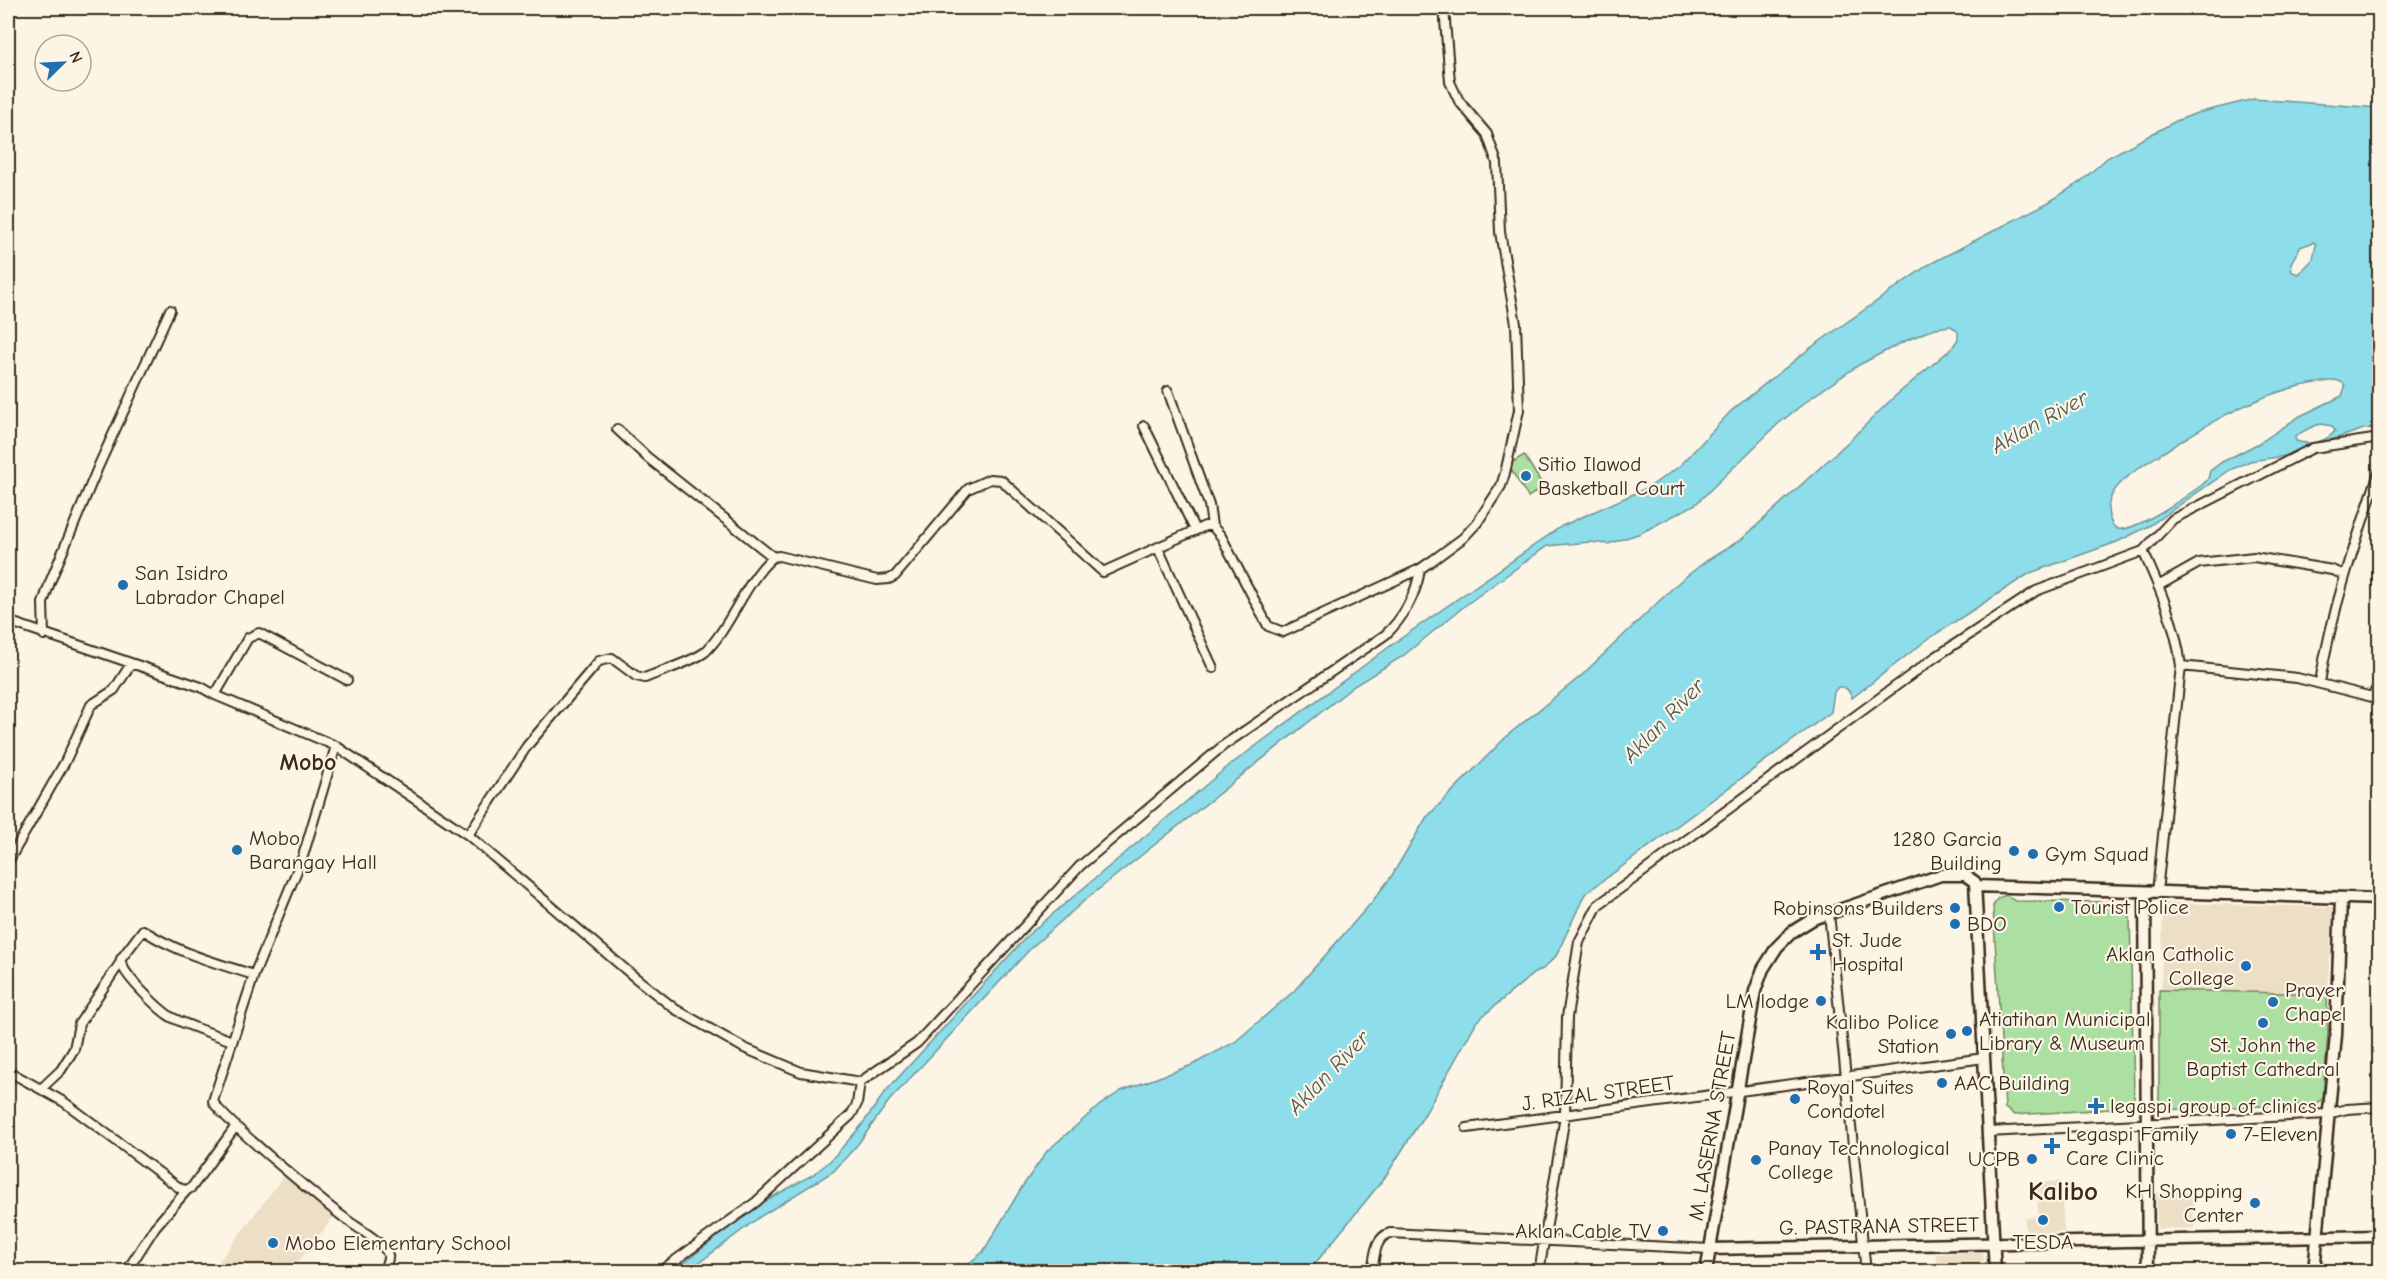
<svg xmlns="http://www.w3.org/2000/svg" width="2387" height="1279" viewBox="0 0 2387 1279" font-family="'Comic Neue',sans-serif">
<rect width="100%" height="100%" fill="#fcf5e5"/>
<filter id="ink" filterUnits="userSpaceOnUse"><feTurbulence type="fractalNoise" baseFrequency=".0167" numOctaves="2"/><feDisplacementMap in="SourceGraphic" scale="12" xChannelSelector="R" yChannelSelector="G"/><feConvolveMatrix kernelMatrix="1 2 1 2 8 2 1 2 1" color-interpolation-filters="sRGB"/></filter>
<g filter="url(#ink)">
<path fill="#eddfc6" d="M 2163,903 L 2333,907 L 2327,994 L 2161,990 Z
M 286,1173 L 336,1214 L 291,1271 L 211,1272 Z
M 2061,1181 L 2064,1232 L 2025,1234 L 2025,1218 L 2038,1217 L 2037,1183 Z
M 2192,1192 L 2194,1228 L 2157,1229 L 2156,1193 Z
M 1983,1252 L 1984,1267 L 1937,1268 L 1936,1254 Z"/>
<path fill="#abe0a2" stroke="#738560" stroke-width="1.5" d="M 1524,455 L 1544,487 L 1528,497 L 1508,465 Z
M 2006,895 L 2015,901 L 2118,902 L 2127,907 L 2130,915 L 2134,1097 L 2128,1108 L 2014,1115 L 2005,1108 L 1993,906 L 1998,898 Z
M 2159,990 L 2327,994 L 2328,1032 L 2323,1098 L 2317,1104 L 2159,1110 Z"/>
<path fill="#8dddea" stroke="#6c9598" stroke-width="1.5" fill-rule="evenodd" d="M 2254,99 L 2379,108 L 2379,427 L 2364,429 L 2307,448 L 2293,455 L 2250,461 L 2230,470 L 2149,526 L 2117,542 L 2030,573 L 1928,639 L 1852,698 C 1849,691 1847,686 1838,687 L 1834,692 L 1831,712 L 1585,894 L 1556,956 L 1543,969 L 1533,974 L 1477,1021 L 1426,1112 L 1386,1176 L 1309,1271 L 959,1271 L 983,1252 L 1022,1187 L 1047,1151 L 1100,1105 L 1121,1091 L 1192,1065 L 1235,1042 L 1294,991 L 1371,903 L 1391,877 L 1426,818 L 1509,734 L 1581,676 L 1679,582 L 1706,561 L 1742,539 L 1848,442 L 1894,397 L 1952,348 L 1958,339 L 1958,332 L 1951,326 L 1935,328 L 1901,343 L 1859,365 L 1812,397 L 1778,424 L 1696,504 L 1641,533 L 1608,544 L 1590,542 L 1547,546 L 1467,604 L 1403,656 L 1354,686 L 1084,901 L 1032,947 L 889,1101 L 858,1144 L 834,1171 L 761,1216 L 688,1271 L 672,1272 L 758,1205 L 814,1174 L 831,1160 L 861,1126 L 886,1091 L 1029,934 L 1226,768 L 1397,641 L 1562,526 L 1649,487 L 1680,466 L 1731,411 L 1809,349 L 1928,265 L 2049,202 L 2080,182 L 2107,158 L 2176,121 L 2197,113 ZM 2314,242 L 2316,245 L 2313,259 L 2299,274 L 2292,272 L 2291,263 L 2300,247 ZM 2336,380 L 2343,383 L 2345,387 L 2342,396 L 2300,416 L 2261,442 L 2222,462 L 2210,471 L 2208,479 L 2202,485 C 2187,496 2135,532 2118,529 C 2114,528 2111,523 2110,519 C 2105,508 2111,494 2118,486 C 2130,472 2147,463 2162,453 C 2203,427 2244,401 2292,388 C 2306,384 2322,382 2336,380 ZM 2321,424 L 2332,426 L 2335,431 C 2326,443 2309,445 2296,441 L 2295,437 C 2303,431 2311,426 2321,424 Z"/>
<g fill="none" stroke-linecap="round" stroke-linejoin="round">
<g stroke="#3b2a1e" stroke-width="12">
<path id="street" d="M 1168,391 L 1209,505 L 1212,526
M 1144,426 L 1195,530
M 617,429 L 647,457 L 773,557
M 1158,548 L 1213,668
M 2143,551 C 2160,589 2176,625 2181,666 L 2157,892
M 2158,586 L 2199,563 L 2254,557 L 2332,570 L 2345,575
M 8,621 L 201,687 L 215,695 L 336,746 L 468,835 L 632,975 L 675,1009 L 744,1048 L 801,1072 L 860,1082 L 917,1043 L 1080,866 L 1224,745 L 1385,635 C 1403,619 1417,593 1420,569
M 44,635 L 43,603 L 50,582 L 99,465 L 170,310
M 2181,666 L 2297,678 L 2380,699
M 2320,682 C 2332,609 2356,540 2380,470
M 215,695 L 248,638 L 259,633 L 347,680
M 2372,697 L 2380,682
M 336,746 L 303,856 L 254,975 L 213,1101 C 219,1117 326,1204 347,1220 C 356,1227 386,1244 388,1255 C 389,1261 385,1267 381,1272
M 468,835 L 527,746 L 599,661 L 612,658 L 636,676 L 645,678 C 659,672 694,661 705,652 C 731,627 745,581 773,557 L 779,556 L 877,580 L 889,579 L 895,576 L 968,489 L 990,479 L 1001,480 L 1103,572 L 1205,526 L 1212,526 L 1221,536 L 1268,626 L 1283,632 L 1420,569 L 1433,560 L 1463,538 L 1477,523 L 1501,486 L 1505,473 L 1519,410 L 1516,324 L 1500,232 L 1497,163 L 1487,134 L 1459,101 L 1450,82 L 1444,8
M 8,862 L 65,762 L 91,705 L 114,690 L 131,664
M 1829,913 L 1866,1272
M 232,1041 C 212,1033 190,1027 171,1017 C 160,1010 118,971 121,959 L 143,930 C 176,952 216,963 254,975
M 8,1071 L 64,1102 L 181,1189 L 187,1190 L 192,1187 L 236,1126
M 42,1088 L 61,1070 L 74,1049 L 79,1024 L 120,963
M 1467,1128 L 1984,1058
M 1988,1132 L 2327,1114 L 2347,1109 L 2380,1107
M 130,1266 L 155,1227 L 187,1190
M 659,1272 L 756,1202 L 851,1115 L 857,1104 L 860,1082
M 1372,1272 C 1375,1257 1374,1238 1390,1233 L 1710,1249
M 1539,1272 L 1565,1116 L 1567,1017 L 1579,942 L 1598,905 L 1934,658 L 2036,591 L 2143,551 L 2173,519 L 2313,448 L 2380,438"/>
</g>
<g stroke="#3b2a1e" stroke-width="15">
<path id="secondary" d="M 1975,886 L 2380,899
M 2145,892 L 2148,1272
M 1710,1249 L 2380,1236
M 1706,1272 L 1755,991 L 1763,969 L 1777,947 L 1792,932 L 1813,919 L 1941,875 L 1965,875 L 1975,882 L 1995,1272
M 2314,1272 L 2336,1035 L 2341,898"/>
</g>
<use href="#street" stroke="#fcf5e5" stroke-width="8"/>
<use href="#secondary" stroke="#fcf5e5" stroke-width="10"/>
</g>
</g>
<g fill="#1f6fb2" stroke="#fcf5e5" stroke-width="2">
<circle cx="1526" cy="476" r="6"/>
<circle cx="123" cy="585" r="6"/>
<circle cx="237" cy="850" r="6"/>
<circle cx="2014" cy="851" r="6"/>
<circle cx="2033" cy="854" r="6"/>
<circle cx="2059" cy="907" r="6"/>
<circle cx="1955" cy="908" r="6"/>
<circle cx="1955" cy="924" r="6"/>
<path d="M1815 943h6v6h6v6h-6v6h-6v-6h-6v-6h6z"/>
<circle cx="2246" cy="966" r="6"/>
<circle cx="1821" cy="1001" r="6"/>
<circle cx="2273" cy="1002" r="6"/>
<circle cx="2263" cy="1023" r="6"/>
<circle cx="1967" cy="1031" r="6"/>
<circle cx="1951" cy="1034" r="6"/>
<circle cx="1942" cy="1083" r="6"/>
<circle cx="1795" cy="1099" r="6"/>
<path d="M2093 1097h6v6h6v6h-6v6h-6v-6h-6v-6h6z"/>
<circle cx="2231" cy="1134" r="6"/>
<path d="M2049 1137h6v6h6v6h-6v6h-6v-6h-6v-6h6z"/>
<circle cx="2032" cy="1159" r="6"/>
<circle cx="1756" cy="1160" r="6"/>
<circle cx="2255" cy="1203" r="6"/>
<circle cx="2043" cy="1220" r="6"/>
<circle cx="1663" cy="1231" r="6"/>
<circle cx="273" cy="1243" r="6"/>
</g>
<g text-anchor="middle" stroke-width="4.5" stroke-linejoin="round" paint-order="stroke">
<g font-size="21" fill="#3b2a1e" stroke="#fcf5e5" text-anchor="start">
<text x="1538" y="471">Sitio Ilawod<tspan x="1538" dy="24">Basketball Court</tspan></text>
<text x="135" y="580">San Isidro<tspan x="135" dy="24">Labrador Chapel</tspan></text>
<text x="249" y="845">Mobo<tspan x="249" dy="24">Barangay Hall</tspan></text>
<text x="2002" y="846" text-anchor="end">1280 Garcia<tspan x="2002" dy="24">Building</tspan></text>
<text x="2045" y="861">Gym Squad</text>
<text x="2071" y="914">Tourist Police</text>
<text x="1943" y="915" text-anchor="end">Robinsons Builders</text>
<text x="1967" y="931">BDO</text>
<text x="1832" y="947">St. Jude<tspan x="1832" dy="24">Hospital</tspan></text>
<text x="2234" y="961" text-anchor="end">Aklan Catholic<tspan x="2234" dy="24">College</tspan></text>
<text x="2285" y="997">Prayer<tspan x="2285" dy="24">Chapel</tspan></text>
<text x="1809" y="1008" text-anchor="end">LM lodge</text>
<text x="1979" y="1026">Atiatihan Municipal<tspan x="1979" dy="24">Library &amp; Museum</tspan></text>
<text x="1939" y="1029" text-anchor="end">Kalibo Police<tspan x="1939" dy="24">Station</tspan></text>
<text x="2263" y="1052" text-anchor="middle">St. John the<tspan x="2263" dy="24">Baptist Cathedral</tspan></text>
<text x="1954" y="1090">AAC Building</text>
<text x="1807" y="1094">Royal Suites<tspan x="1807" dy="24">Condotel</tspan></text>
<text x="2110" y="1113">legaspi group of clinics</text>
<text x="2066" y="1141">Legaspi Family<tspan x="2066" dy="24">Care Clinic</tspan></text>
<text x="2243" y="1141">7-Eleven</text>
<text x="1768" y="1155">Panay Technological<tspan x="1768" dy="24">College</tspan></text>
<text x="2020" y="1166" text-anchor="end">UCPB</text>
<text x="2243" y="1198" text-anchor="end">KH Shopping<tspan x="2243" dy="24">Center</tspan></text>
<text x="1651" y="1238" text-anchor="end">Aklan Cable TV</text>
<text x="2043" y="1249" text-anchor="middle">TESDA</text>
<text x="285" y="1250">Mobo Elementary School</text>
</g>
<g font-size="21" fill="#3b2a1e" stroke="#fcf5e5">
<text transform="translate(1598 1093) rotate(-8)" y="7">J. RIZAL STREET</text>
<text transform="translate(1712 1126) rotate(-80)" y="7">M. LASERNA STREET</text>
<text transform="translate(1879 1226) rotate(-1)" y="7">G. PASTRANA STREET</text>
</g>
<g font-size="22" font-style="italic" fill="#505751" stroke="#fcf5e5">
<text transform="translate(2039 421) rotate(-29)" y="8">Aklan River</text>
<text transform="translate(1663 720) rotate(-46)" y="8">Aklan River</text>
<text transform="translate(1328 1072) rotate(-46)" y="8">Aklan River</text>
</g>
<g font-size="24" font-weight="bold" fill="#3b2a1e" stroke="#fcf5e5">
<text x="308" y="770">Mobo</text>
</g>
<g font-size="27" font-weight="bold" fill="#3b2a1e" stroke="#fcf5e5">
<text x="2063" y="1200">Kalibo</text>
</g>
</g>
<rect width="2387" height="1279" fill="none" stroke="#fcf5e5" stroke-width="30"/>
<rect x="15" y="15" width="2357" height="1249" fill="none" stroke="#3b2a1e" stroke-width="2" filter="url(#ink)"/>
<g transform="translate(63 63) rotate(66)"><circle r="28" fill="#fcf5e5" stroke="#afa495" stroke-width="1.5"/>
<path d="M0-4.5L10 22L0 15L-10 22Z" fill="#1f6fb2"/>
<text y="-9" font-size="16" font-weight="bold" text-anchor="middle" fill="#3b2a1e">N</text>
</g>
</svg>
